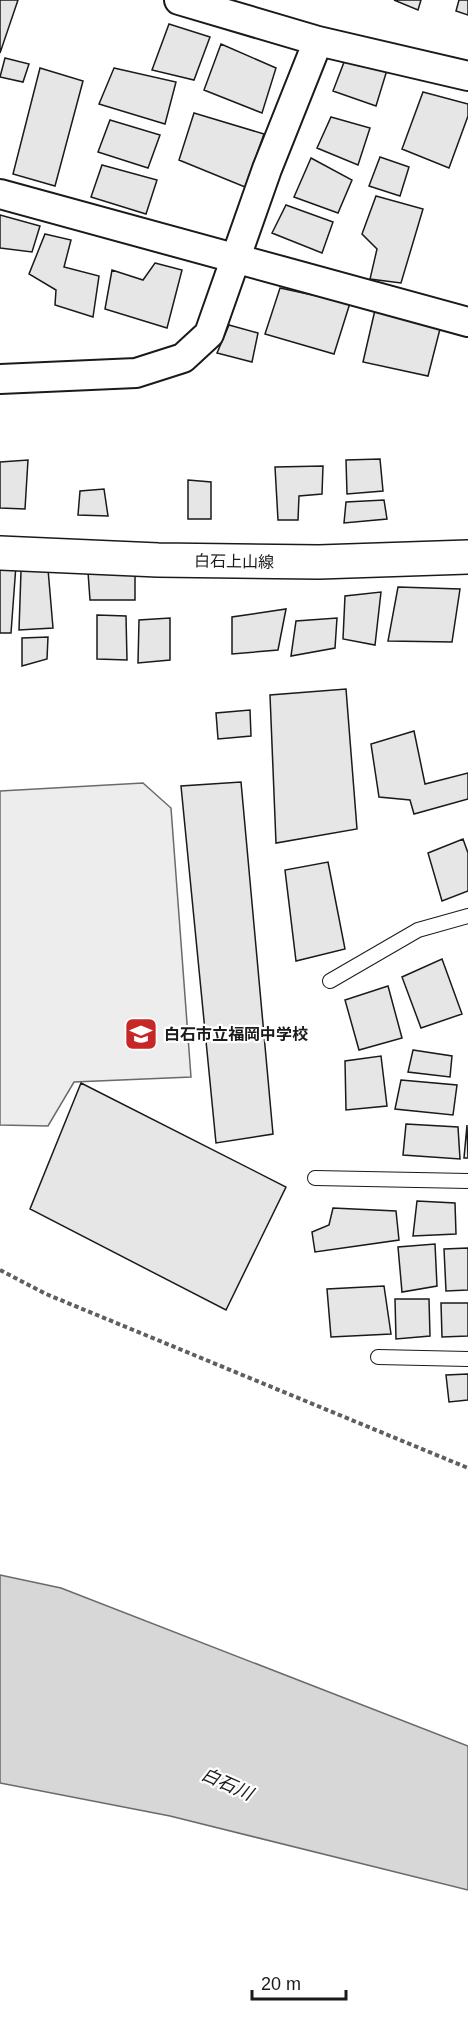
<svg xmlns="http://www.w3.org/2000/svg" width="468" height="2026" viewBox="0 0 468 2026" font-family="Helvetica,'Noto Sans JP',sans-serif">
<rect width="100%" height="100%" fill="#fff"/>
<path fill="#ededed" stroke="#6a6a6a" stroke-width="1.5" d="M 143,783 L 171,808 L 191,1077 L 74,1082 L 48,1126 L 0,1125 L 0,791 Z"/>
<path fill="#d7d7d7" stroke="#6a6a6a" stroke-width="1.5" d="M 0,1575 L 61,1588 L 468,1746 L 468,1890 L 170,1816 L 0,1783 Z"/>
<path fill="#e6e6e6" stroke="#1a1a1a" stroke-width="1.5" d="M 0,0 L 18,0 L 0,53 Z
M 394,0 L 421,0 L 418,10 Z
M 459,0 L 468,0 L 468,15 L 456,11 Z
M 169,24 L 210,37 L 194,80 L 152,70 Z
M 221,44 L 276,68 L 262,113 L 204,90 Z
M 346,57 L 387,70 L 376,106 L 333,91 Z
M 5,58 L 29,64 L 23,82 L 0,77 Z
M 40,68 L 83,81 L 55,186 L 13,174 Z
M 114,68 L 176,82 L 165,124 L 99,104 Z
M 423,92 L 468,104 L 468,116 L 449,168 L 402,149 Z
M 194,113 L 264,134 L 245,187 L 179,160 Z
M 331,117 L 370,128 L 358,165 L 317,148 Z
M 110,120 L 160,135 L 148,168 L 98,152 Z
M 380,157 L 409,167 L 400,196 L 369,186 Z
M 311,158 L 352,180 L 338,213 L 294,197 Z
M 102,165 L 157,180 L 146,214 L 91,197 Z
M 376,196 L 423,209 L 401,283 L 370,279 L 377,249 L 362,234 Z
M 286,205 L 333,222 L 322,253 L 272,233 Z
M 0,215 L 40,226 L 32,252 L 0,248 Z
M 45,234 L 71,240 L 64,267 L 99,276 L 93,317 L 55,305 L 56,290 L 29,274 Z
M 155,263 L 182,270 L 167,328 L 105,309 L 112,270 L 143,280 Z
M 280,288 L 350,303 L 334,354 L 265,334 Z
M 375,310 L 441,325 L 428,376 L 363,362 Z
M 229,325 L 258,333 L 252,362 L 217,353 Z
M 380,459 L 383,491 L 347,494 L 346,460 Z
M 28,460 L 25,509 L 0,508 L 0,462 Z
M 323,466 L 322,494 L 299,496 L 298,520 L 278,520 L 275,467 Z
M 188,480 L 211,482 L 211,519 L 188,519 Z
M 104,489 L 108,516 L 78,515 L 80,491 Z
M 384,500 L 387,519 L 344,523 L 346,502 Z
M 16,565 L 11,633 L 0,633 L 0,566 Z
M 48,569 L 53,628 L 19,630 L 21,571 Z
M 135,570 L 135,600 L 90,600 L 88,572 Z
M 398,587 L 460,589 L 452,642 L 388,641 Z
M 381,592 L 375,645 L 343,639 L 345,596 Z
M 286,609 L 278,650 L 232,654 L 232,617 Z
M 97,615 L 126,616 L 127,660 L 97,659 Z
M 170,618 L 170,660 L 138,663 L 139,620 Z
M 337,618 L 335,648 L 291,656 L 296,621 Z
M 48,637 L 47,659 L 22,666 L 22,638 Z
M 346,689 L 357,829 L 276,843 L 270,695 Z
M 250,710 L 251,736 L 218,739 L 216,713 Z
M 414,731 L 425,784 L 468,773 L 468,799 L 414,814 L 410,800 L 379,797 L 371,744 Z
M 241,782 L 273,1134 L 216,1143 L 181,786 Z
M 463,839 L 468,853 L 468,891 L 442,901 L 428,853 Z
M 328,862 L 345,949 L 296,961 L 285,870 Z
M 442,959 L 462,1014 L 421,1028 L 402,977 Z
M 388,986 L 402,1038 L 359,1050 L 345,1000 Z
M 413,1050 L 452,1056 L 450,1077 L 408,1072 Z
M 381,1056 L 387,1106 L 346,1110 L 345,1061 Z
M 401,1080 L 457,1085 L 453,1115 L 395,1109 Z
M 81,1083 L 286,1187 L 226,1310 L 30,1209 Z
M 406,1124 L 458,1127 L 460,1159 L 403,1155 Z
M 467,1125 L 468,1158 L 464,1158 Z
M 417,1201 L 455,1203 L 456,1234 L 413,1236 Z
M 333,1208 L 396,1211 L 399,1240 L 315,1252 L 312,1232 L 329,1225 Z
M 435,1244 L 437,1286 L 402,1292 L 398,1247 Z
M 468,1248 L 468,1290 L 446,1291 L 444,1249 Z
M 384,1286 L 391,1334 L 331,1337 L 327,1289 Z
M 395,1299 L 429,1299 L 430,1336 L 396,1339 Z
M 441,1303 L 468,1303 L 468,1336 L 442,1337 Z
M 468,1374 L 468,1400 L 449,1402 L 446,1375 Z"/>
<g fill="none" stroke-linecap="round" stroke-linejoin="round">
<g stroke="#1a1a1a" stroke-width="16">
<path id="service" d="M 330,981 L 418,930 L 468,916
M 315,1178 L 468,1181
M 378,1357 L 468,1359"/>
</g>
<g stroke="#1a1a1a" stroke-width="32">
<path id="minor" d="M 179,0 L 318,41 L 468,76
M 0,194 L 468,322
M 0,379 L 136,373 L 183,358 L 209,334 L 267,169 L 318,41"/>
</g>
<g stroke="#1a1a1a" stroke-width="36">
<path id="primary" d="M 0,553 L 158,560 L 319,562 L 468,557"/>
</g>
<path stroke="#5f5f5f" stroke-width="4" stroke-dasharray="4.5 3" stroke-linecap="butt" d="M 0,1270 L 46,1294 L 468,1468"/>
<use href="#service" stroke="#fff" stroke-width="14"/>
<use href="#minor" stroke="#fff" stroke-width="28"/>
<use href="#primary" stroke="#fff" stroke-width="33"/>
</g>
<defs>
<g id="school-square" transform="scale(1.725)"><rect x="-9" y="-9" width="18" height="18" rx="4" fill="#c62828" stroke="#fff"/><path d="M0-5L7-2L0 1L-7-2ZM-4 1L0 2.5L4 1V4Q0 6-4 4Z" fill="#fff"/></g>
</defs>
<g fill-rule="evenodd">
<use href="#school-square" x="141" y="1034"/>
</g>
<g text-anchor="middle" stroke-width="4.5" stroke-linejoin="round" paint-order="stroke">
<g font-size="16" fill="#1a1a1a" stroke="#fff">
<text transform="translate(234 561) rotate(1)" y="6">白石上山線</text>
</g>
<g font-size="16" font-weight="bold" fill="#1a1a1a" stroke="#fff" text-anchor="start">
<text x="164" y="1040">白石市立福岡中学校</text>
</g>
<g font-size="18" font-style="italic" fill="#1a1a1a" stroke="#fff">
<text transform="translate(227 1784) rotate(24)" y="6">白石川</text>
</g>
</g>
<path d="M252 1990v9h94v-9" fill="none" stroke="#1a1a1a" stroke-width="3"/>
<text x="261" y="1990" font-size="18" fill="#1a1a1a" stroke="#ffffff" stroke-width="4.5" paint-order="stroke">20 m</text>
</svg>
